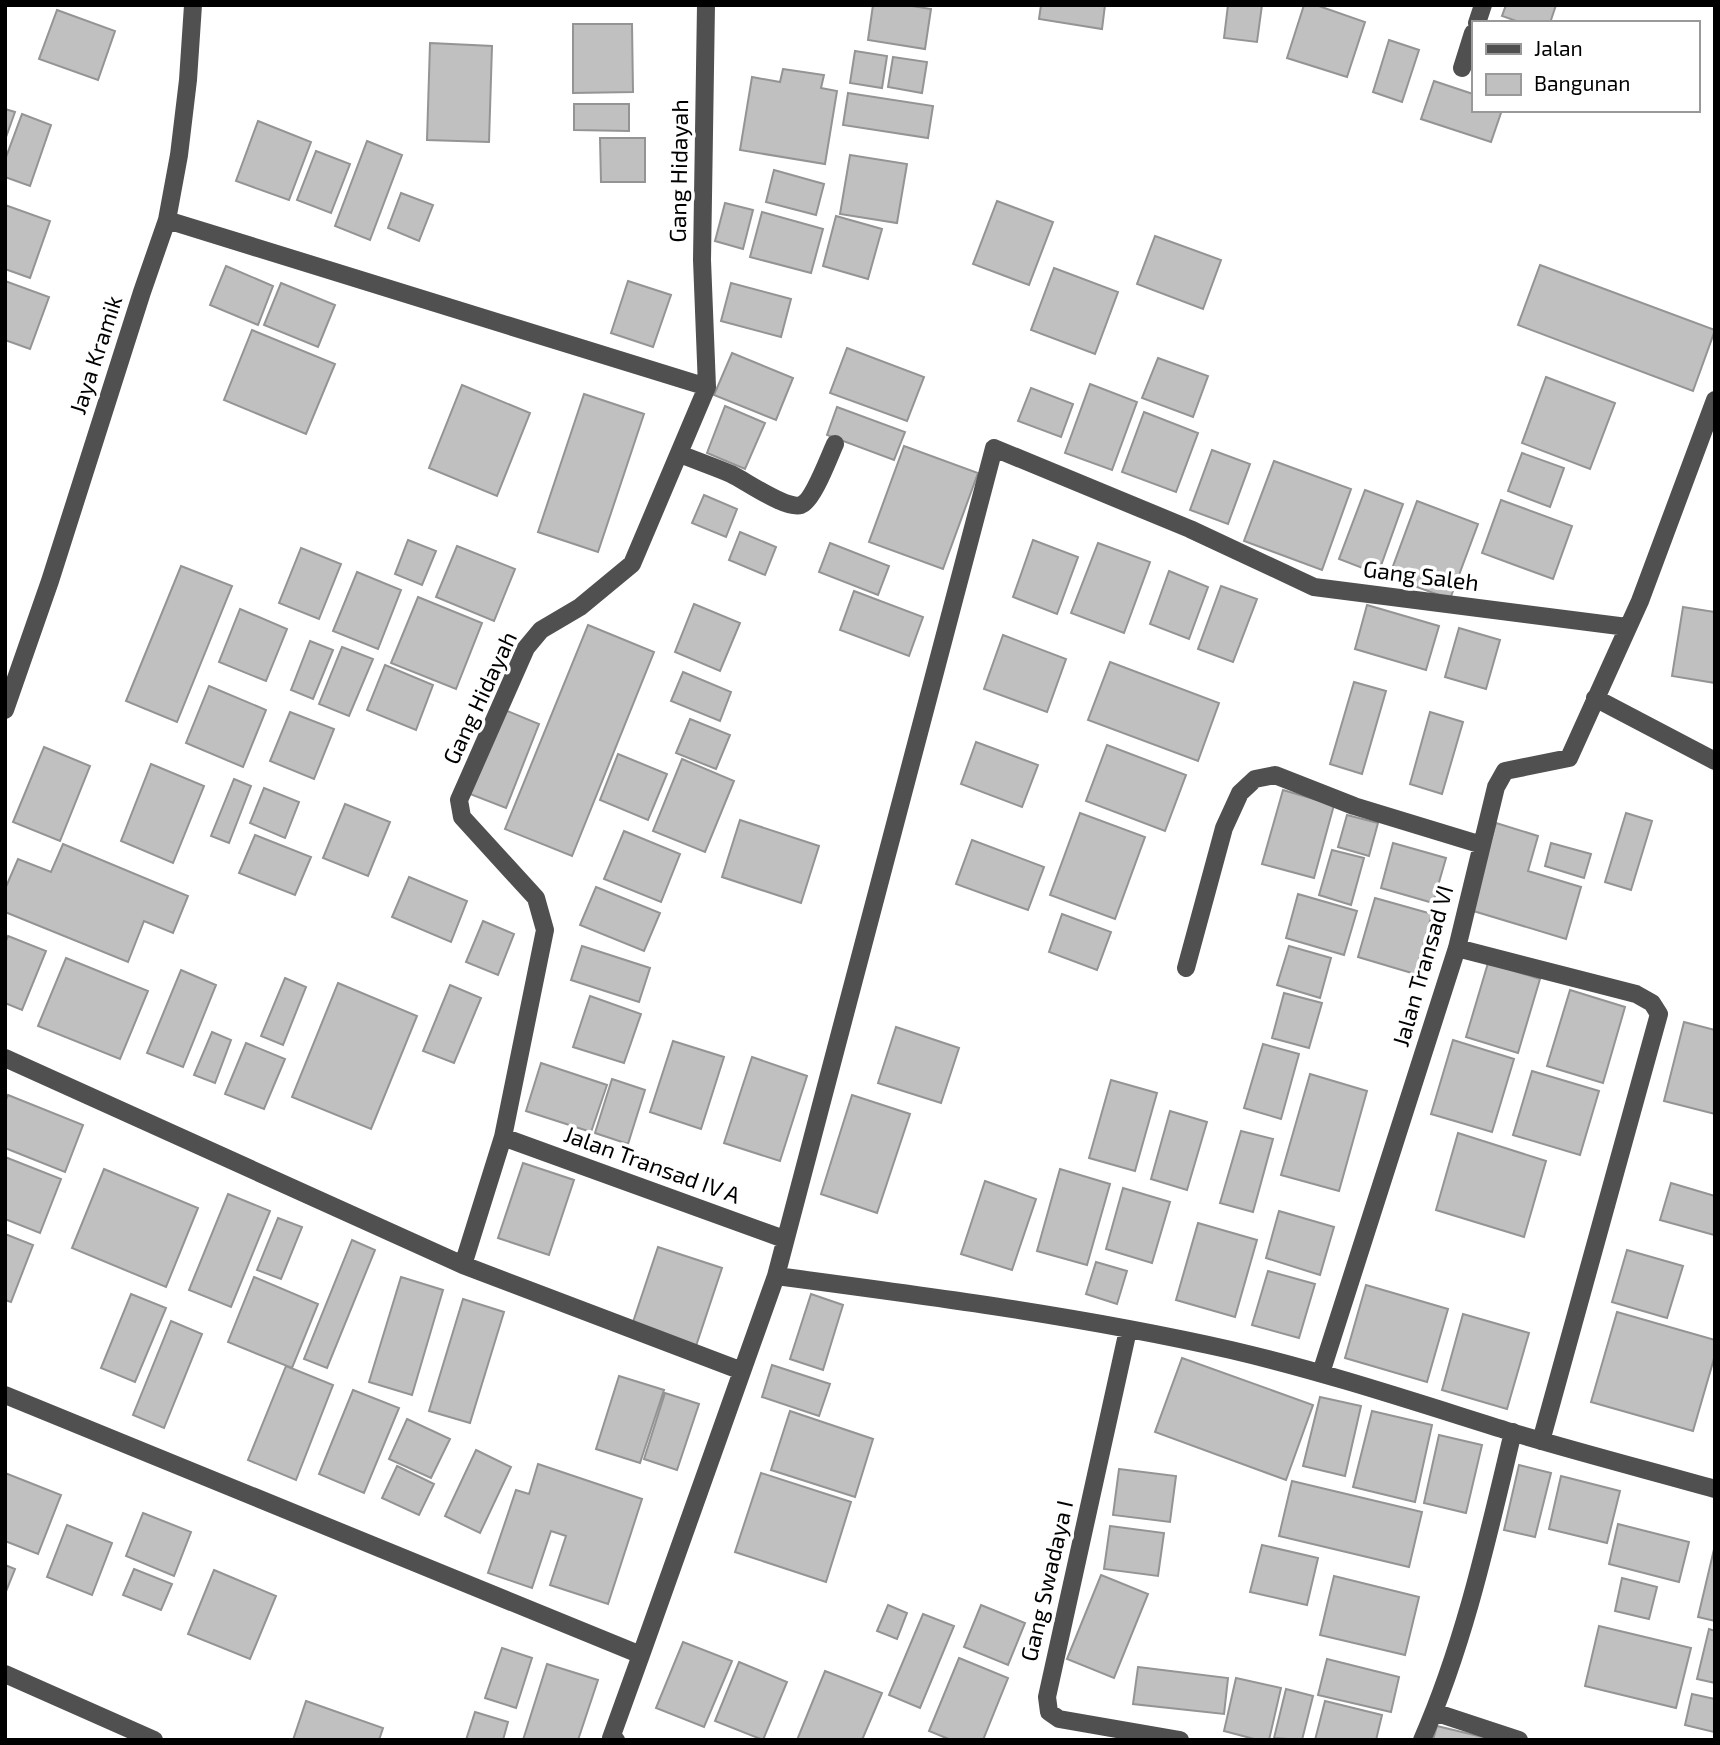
<svg xmlns="http://www.w3.org/2000/svg" width="1720" height="1745" viewBox="0 0 1720 1745" font-family="'Exo 2',sans-serif">
<rect width="100%" height="100%" fill="#fff"/>
<path fill="#c0c0c0" stroke="#949494" stroke-width="2" d="M 873,5 L 906,5 L 931,9 L 925,49 L 868,40 Z
M 1041,5 L 1105,5 L 1102,29 L 1039,19 Z
M 1228,5 L 1262,5 L 1257,42 L 1224,38 Z
M 1304,5 L 1316,5 L 1365,22 L 1347,77 L 1287,58 Z
M 1506,5 L 1556,5 L 1550,23 L 1522,23 L 1502,16 Z
M 57,10 L 115,31 L 98,80 L 39,59 Z
M 573,24 L 632,24 L 633,92 L 573,93 Z
M 1389,40 L 1419,50 L 1402,102 L 1373,92 Z
M 430,43 L 492,46 L 489,142 L 427,140 Z
M 855,51 L 887,56 L 882,88 L 850,83 Z
M 893,57 L 927,62 L 922,93 L 888,87 Z
M 783,69 L 824,75 L 821,88 L 837,91 L 825,164 L 740,150 L 752,77 L 780,82 Z
M 1434,81 L 1473,94 L 1473,110 L 1502,110 L 1491,142 L 1421,119 Z
M 848,93 L 933,106 L 928,138 L 843,125 Z
M 574,104 L 629,104 L 629,131 L 574,130 Z
M 5,109 L 15,112 L 5,140 Z
M 22,114 L 51,125 L 30,186 L 5,177 L 5,160 Z
M 258,121 L 311,142 L 289,200 L 236,181 Z
M 600,138 L 645,138 L 645,182 L 601,182 Z
M 367,141 L 402,155 L 370,240 L 335,226 Z
M 316,151 L 350,164 L 331,213 L 297,200 Z
M 850,155 L 907,164 L 897,223 L 840,214 Z
M 774,170 L 824,184 L 816,215 L 766,202 Z
M 401,193 L 433,205 L 419,241 L 388,228 Z
M 997,201 L 1053,222 L 1029,285 L 973,264 Z
M 725,203 L 753,210 L 743,249 L 715,241 Z
M 5,205 L 50,221 L 30,278 L 5,269 Z
M 762,212 L 823,229 L 811,273 L 750,257 Z
M 836,216 L 882,229 L 868,279 L 823,266 Z
M 1155,236 L 1221,260 L 1203,309 L 1137,284 Z
M 1540,265 L 1715,330 L 1693,391 L 1518,325 Z
M 226,266 L 273,286 L 258,325 L 210,305 Z
M 1054,268 L 1118,292 L 1095,354 L 1031,330 Z
M 5,281 L 49,297 L 30,349 L 5,340 Z
M 628,281 L 671,295 L 653,347 L 611,333 Z
M 281,283 L 335,305 L 318,347 L 264,325 Z
M 731,283 L 791,299 L 781,337 L 721,321 Z
M 252,330 L 335,364 L 306,434 L 224,400 Z
M 847,348 L 924,377 L 907,421 L 830,393 Z
M 732,353 L 793,378 L 776,420 L 714,395 Z
M 1158,358 L 1208,376 L 1193,417 L 1142,398 Z
M 1546,377 L 1615,403 L 1590,469 L 1522,443 Z
M 1090,384 L 1137,402 L 1112,470 L 1065,453 Z
M 462,385 L 530,413 L 497,496 L 429,468 Z
M 1031,388 L 1073,404 L 1061,437 L 1018,421 Z
M 584,394 L 644,414 L 598,552 L 538,532 Z
M 725,406 L 765,423 L 745,469 L 707,453 Z
M 837,407 L 905,432 L 894,460 L 827,435 Z
M 1144,412 L 1198,433 L 1176,492 L 1122,472 Z
M 904,446 L 978,473 L 943,569 L 869,542 Z
M 1212,450 L 1250,464 L 1228,524 L 1190,510 Z
M 1522,453 L 1564,468 L 1550,507 L 1508,491 Z
M 1274,461 L 1351,489 L 1322,570 L 1244,541 Z
M 1365,490 L 1403,504 L 1378,574 L 1339,559 Z
M 704,495 L 737,509 L 726,537 L 692,523 Z
M 1501,500 L 1572,526 L 1553,579 L 1482,553 Z
M 1417,501 L 1478,524 L 1450,599 L 1389,577 Z
M 740,532 L 776,547 L 765,575 L 729,560 Z
M 408,540 L 436,551 L 422,585 L 395,574 Z
M 1033,540 L 1078,557 L 1057,614 L 1013,597 Z
M 830,543 L 889,566 L 878,595 L 819,572 Z
M 1098,543 L 1150,562 L 1124,633 L 1071,613 Z
M 457,546 L 515,569 L 494,621 L 436,597 Z
M 301,548 L 341,564 L 319,619 L 279,603 Z
M 181,566 L 232,586 L 177,722 L 126,701 Z
M 1169,571 L 1208,587 L 1189,639 L 1150,624 Z
M 357,572 L 401,590 L 378,649 L 333,631 Z
M 1221,586 L 1257,599 L 1233,662 L 1198,649 Z
M 854,591 L 923,617 L 909,656 L 840,630 Z
M 418,597 L 482,623 L 456,689 L 391,663 Z
M 694,604 L 740,623 L 720,671 L 675,652 Z
M 1367,605 L 1439,626 L 1426,670 L 1355,649 Z
M 1683,607 L 1715,612 L 1715,683 L 1672,676 Z
M 240,609 L 287,629 L 266,681 L 219,662 Z
M 588,625 L 654,652 L 572,856 L 505,829 Z
M 1459,628 L 1500,640 L 1486,689 L 1445,677 Z
M 1003,635 L 1066,659 L 1047,712 L 984,689 Z
M 310,641 L 333,650 L 313,699 L 291,690 Z
M 342,647 L 373,659 L 349,716 L 319,704 Z
M 1110,662 L 1219,703 L 1198,761 L 1088,720 Z
M 385,665 L 433,685 L 416,730 L 367,710 Z
M 683,672 L 731,692 L 720,721 L 671,701 Z
M 1354,682 L 1386,691 L 1362,774 L 1330,764 Z
M 209,686 L 266,710 L 243,767 L 186,743 Z
M 505,710 L 539,724 L 506,808 L 470,794 Z
M 290,712 L 334,729 L 314,779 L 270,761 Z
M 1430,712 L 1463,722 L 1442,794 L 1410,784 Z
M 690,719 L 730,735 L 716,769 L 676,753 Z
M 976,742 L 1038,765 L 1022,807 L 961,784 Z
M 1107,745 L 1186,775 L 1165,831 L 1086,801 Z
M 44,747 L 90,766 L 60,841 L 13,822 Z
M 618,754 L 667,774 L 648,820 L 600,800 Z
M 682,759 L 734,781 L 705,852 L 653,831 Z
M 151,764 L 204,786 L 173,863 L 121,841 Z
M 234,779 L 251,786 L 229,843 L 211,836 Z
M 264,788 L 299,802 L 285,838 L 250,823 Z
M 1283,790 L 1334,805 L 1314,878 L 1262,864 Z
M 345,804 L 390,822 L 368,876 L 323,858 Z
M 1080,813 L 1145,837 L 1115,919 L 1050,895 Z
M 1626,813 L 1652,821 L 1631,890 L 1605,882 Z
M 1347,815 L 1378,823 L 1369,856 L 1338,847 Z
M 740,820 L 819,846 L 801,903 L 722,877 Z
M 1496,823 L 1538,836 L 1528,871 L 1581,887 L 1566,939 L 1470,910 Z
M 624,831 L 680,854 L 661,902 L 604,879 Z
M 255,835 L 311,857 L 295,895 L 239,873 Z
M 972,840 L 1044,867 L 1028,910 L 956,884 Z
M 1393,843 L 1446,858 L 1433,903 L 1381,888 Z
M 1551,843 L 1591,854 L 1584,878 L 1545,866 Z
M 63,844 L 188,896 L 173,933 L 144,921 L 128,962 L 5,912 L 5,889 L 18,859 L 51,872 Z
M 1332,850 L 1364,858 L 1351,905 L 1319,895 Z
M 409,877 L 467,901 L 451,942 L 392,917 Z
M 596,887 L 660,913 L 644,951 L 580,925 Z
M 1298,894 L 1357,911 L 1344,955 L 1286,938 Z
M 1375,898 L 1432,914 L 1415,974 L 1358,957 Z
M 1062,914 L 1111,932 L 1097,970 L 1049,952 Z
M 483,921 L 514,934 L 498,975 L 466,962 Z
M 8,936 L 46,951 L 22,1010 L 5,1003 L 5,943 Z
M 582,946 L 650,968 L 639,1002 L 571,980 Z
M 1289,946 L 1331,958 L 1320,998 L 1277,985 Z
M 66,958 L 148,991 L 120,1059 L 38,1026 Z
M 1488,963 L 1540,979 L 1518,1053 L 1466,1037 Z
M 181,970 L 216,985 L 183,1067 L 147,1053 Z
M 285,978 L 306,987 L 283,1045 L 261,1036 Z
M 338,983 L 417,1016 L 371,1129 L 292,1097 Z
M 450,985 L 481,998 L 454,1063 L 423,1051 Z
M 1570,990 L 1625,1007 L 1603,1083 L 1547,1066 Z
M 1284,993 L 1322,1003 L 1309,1048 L 1272,1038 Z
M 590,996 L 641,1014 L 624,1063 L 573,1047 Z
M 1684,1022 L 1715,1030 L 1715,1114 L 1664,1101 Z
M 896,1027 L 959,1048 L 941,1103 L 878,1083 Z
M 212,1032 L 231,1040 L 215,1083 L 194,1075 Z
M 1453,1040 L 1514,1059 L 1492,1132 L 1431,1114 Z
M 673,1041 L 724,1057 L 701,1129 L 650,1112 Z
M 246,1043 L 285,1059 L 264,1109 L 225,1094 Z
M 1263,1044 L 1299,1054 L 1281,1119 L 1244,1108 Z
M 752,1057 L 807,1076 L 780,1161 L 724,1143 Z
M 541,1063 L 607,1085 L 591,1132 L 526,1111 Z
M 1532,1071 L 1599,1091 L 1580,1155 L 1513,1135 Z
M 1310,1074 L 1367,1091 L 1339,1191 L 1281,1175 Z
M 612,1079 L 645,1090 L 628,1144 L 595,1133 Z
M 1111,1080 L 1157,1093 L 1135,1171 L 1089,1158 Z
M 8,1095 L 83,1125 L 65,1172 L 5,1148 L 5,1102 Z
M 852,1095 L 910,1114 L 877,1213 L 821,1194 Z
M 1170,1111 L 1207,1122 L 1187,1190 L 1151,1179 Z
M 1241,1131 L 1273,1139 L 1253,1212 L 1220,1203 Z
M 1458,1133 L 1546,1161 L 1524,1237 L 1436,1210 Z
M 5,1157 L 61,1179 L 40,1233 L 5,1219 Z
M 523,1163 L 574,1180 L 549,1255 L 498,1238 Z
M 104,1169 L 198,1208 L 166,1287 L 72,1248 Z
M 1060,1169 L 1110,1184 L 1087,1265 L 1037,1251 Z
M 985,1181 L 1036,1199 L 1012,1270 L 961,1254 Z
M 1671,1183 L 1715,1196 L 1714,1235 L 1660,1220 Z
M 1123,1188 L 1170,1202 L 1152,1263 L 1106,1249 Z
M 228,1194 L 270,1211 L 231,1307 L 189,1290 Z
M 1279,1211 L 1334,1227 L 1320,1275 L 1266,1258 Z
M 278,1218 L 302,1227 L 281,1279 L 257,1270 Z
M 1198,1223 L 1257,1240 L 1235,1317 L 1176,1300 Z
M 5,1234 L 33,1245 L 11,1302 L 5,1300 Z
M 352,1240 L 375,1250 L 327,1368 L 304,1359 Z
M 658,1247 L 722,1268 L 695,1349 L 631,1328 Z
M 1627,1250 L 1683,1266 L 1667,1318 L 1612,1302 Z
M 1096,1262 L 1127,1271 L 1117,1304 L 1086,1294 Z
M 1268,1271 L 1315,1284 L 1299,1338 L 1252,1325 Z
M 254,1277 L 318,1304 L 292,1368 L 228,1342 Z
M 401,1277 L 443,1290 L 412,1395 L 369,1382 Z
M 1366,1285 L 1448,1309 L 1427,1382 L 1345,1358 Z
M 131,1294 L 166,1308 L 135,1382 L 101,1368 Z
M 811,1294 L 843,1305 L 823,1370 L 790,1359 Z
M 463,1299 L 504,1312 L 470,1423 L 429,1411 Z
M 1617,1312 L 1715,1340 L 1715,1355 L 1693,1431 L 1591,1402 Z
M 1463,1314 L 1529,1333 L 1507,1409 L 1442,1390 Z
M 171,1321 L 202,1334 L 164,1428 L 133,1415 Z
M 1182,1358 L 1313,1405 L 1286,1480 L 1155,1432 Z
M 772,1365 L 830,1384 L 819,1416 L 762,1397 Z
M 286,1366 L 333,1385 L 296,1480 L 248,1460 Z
M 619,1376 L 664,1390 L 640,1463 L 596,1449 Z
M 353,1390 L 399,1408 L 364,1493 L 319,1474 Z
M 665,1393 L 699,1404 L 677,1470 L 644,1459 Z
M 1320,1397 L 1361,1406 L 1345,1476 L 1303,1466 Z
M 790,1411 L 873,1439 L 855,1497 L 771,1470 Z
M 1372,1411 L 1432,1425 L 1415,1502 L 1353,1487 Z
M 407,1419 L 450,1439 L 431,1478 L 389,1459 Z
M 1439,1435 L 1482,1445 L 1466,1513 L 1424,1503 Z
M 476,1450 L 511,1467 L 480,1533 L 445,1516 Z
M 538,1464 L 642,1499 L 608,1604 L 550,1585 L 566,1536 L 551,1531 L 532,1588 L 488,1573 L 516,1490 L 529,1494 Z
M 1519,1465 L 1551,1473 L 1535,1537 L 1504,1530 Z
M 397,1466 L 434,1484 L 419,1515 L 382,1498 Z
M 1119,1469 L 1176,1476 L 1170,1522 L 1113,1515 Z
M 5,1473 L 61,1495 L 38,1554 L 5,1541 Z
M 761,1473 L 851,1502 L 826,1582 L 735,1552 Z
M 1561,1476 L 1620,1491 L 1607,1543 L 1549,1529 Z
M 1292,1481 L 1422,1512 L 1409,1567 L 1279,1536 Z
M 143,1513 L 191,1532 L 174,1576 L 126,1556 Z
M 1618,1524 L 1689,1542 L 1679,1582 L 1609,1564 Z
M 67,1525 L 112,1543 L 92,1595 L 47,1577 Z
M 1110,1526 L 1164,1533 L 1158,1576 L 1104,1569 Z
M 1262,1545 L 1318,1558 L 1307,1605 L 1250,1592 Z
M 1715,1545 L 1715,1621 L 1698,1617 Z
M 5,1565 L 15,1569 L 5,1594 Z
M 134,1569 L 172,1584 L 161,1610 L 123,1595 Z
M 214,1570 L 276,1596 L 250,1659 L 188,1634 Z
M 1101,1575 L 1148,1594 L 1114,1678 L 1067,1659 Z
M 1334,1576 L 1419,1597 L 1405,1655 L 1320,1635 Z
M 1622,1578 L 1657,1587 L 1649,1619 L 1615,1611 Z
M 888,1605 L 907,1613 L 897,1639 L 877,1631 Z
M 981,1605 L 1025,1623 L 1008,1665 L 964,1647 Z
M 923,1614 L 954,1626 L 920,1708 L 889,1695 Z
M 1599,1626 L 1691,1648 L 1676,1708 L 1585,1686 Z
M 1709,1629 L 1715,1631 L 1715,1683 L 1697,1679 Z
M 683,1642 L 732,1661 L 704,1727 L 656,1708 Z
M 502,1648 L 532,1658 L 516,1708 L 485,1698 Z
M 959,1658 L 1008,1678 L 983,1740 L 951,1740 L 929,1731 Z
M 1327,1659 L 1399,1677 L 1391,1712 L 1318,1695 Z
M 739,1662 L 787,1682 L 763,1740 L 715,1721 Z
M 547,1664 L 598,1680 L 578,1740 L 523,1740 Z
M 1138,1667 L 1228,1678 L 1224,1714 L 1133,1704 Z
M 825,1671 L 882,1693 L 862,1740 L 797,1740 Z
M 1236,1678 L 1281,1688 L 1269,1740 L 1258,1740 L 1224,1731 Z
M 1286,1689 L 1313,1696 L 1302,1740 L 1274,1738 Z
M 1692,1694 L 1715,1699 L 1714,1732 L 1685,1725 Z
M 306,1701 L 383,1728 L 379,1740 L 293,1740 Z
M 1325,1701 L 1382,1715 L 1376,1740 L 1315,1740 Z
M 475,1712 L 508,1722 L 503,1740 L 466,1740 Z
M 1437,1726 L 1495,1740 L 1433,1740 Z"/>
<g fill="none" stroke-linecap="round" stroke-linejoin="round">
<path stroke="#505050" stroke-width="18" d="M 1477,23 L 1483,5
M 1462,68 L 1473,33
M 167,220 L 707,387
M 680,454 C 697,461 715,467 731,474 C 746,481 786,510 801,505 C 813,501 829,457 835,444
M 1595,698 L 1715,761
M 5,710 L 50,581 L 142,292 L 167,220 L 179,155 L 188,80 L 193,5
M 1457,948 L 1636,994 L 1652,1003 L 1659,1014 L 1541,1441
M 1186,968 L 1224,828 L 1240,793 L 1255,779 L 1275,775 L 1354,806 L 1482,845
M 5,1058 L 463,1265 L 742,1371
M 503,1137 L 784,1239
M 463,1265 L 503,1137 L 545,930 L 536,898 L 462,817 L 459,800 L 526,648 L 541,630 L 580,607 L 632,564 L 707,387 L 702,260 L 706,5
M 776,1276 L 994,448 L 1190,529 L 1314,587 L 1627,627
M 1128,1330 L 1047,1697 L 1049,1712 L 1059,1719 L 1180,1740
M 1321,1373 L 1457,948 L 1496,787 L 1505,771 L 1569,758 L 1640,601 L 1715,400
M 5,1395 L 641,1655 L 776,1276 C 928,1296 1081,1316 1231,1350 C 1325,1372 1418,1403 1511,1432 C 1578,1452 1647,1470 1715,1489
M 5,1674 L 154,1740
M 1434,1712 L 1519,1740
M 616,1740 L 611,1738 L 641,1655
M 1422,1740 C 1465,1642 1488,1536 1513,1432"/>
</g>
<g text-anchor="middle" stroke-width="7" stroke-linejoin="round" paint-order="stroke">
<g font-size="23" fill="#000" stroke="#fff">
<text transform="translate(679 171) rotate(-89)" y="8">Gang Hidayah</text>
<text transform="translate(96 355) rotate(-72)" y="8">Jaya Kramik</text>
<text transform="translate(1421 576) rotate(7)" y="8">Gang Saleh</text>
<text transform="translate(480 698) rotate(-65)" y="8">Gang Hidayah</text>
<text transform="translate(1423 966) rotate(-74)" y="8">Jalan Transad VI</text>
<text transform="translate(652 1165) rotate(20)" y="8">Jalan Transad IV A</text>
<text transform="translate(1047 1581) rotate(-77)" y="8">Gang Swadaya I</text>
</g>
</g>
<rect width="1720" height="1745" fill="none" stroke="#000000" stroke-width="14"/>
<rect x="1472" y="21" width="228" height="91" fill="#ffffff" stroke="#999999" stroke-width="2"/>
<rect x="1486" y="44" width="35" height="10" fill="#505050" stroke="#999999" stroke-width="2"/>
<text x="1534" y="56" font-size="21" fill="#000000">Jalan</text>
<rect x="1486" y="74" width="35" height="21" fill="#c0c0c0" stroke="#999999" stroke-width="2"/>
<text x="1534" y="91" font-size="21" fill="#000000">Bangunan</text>
</svg>
